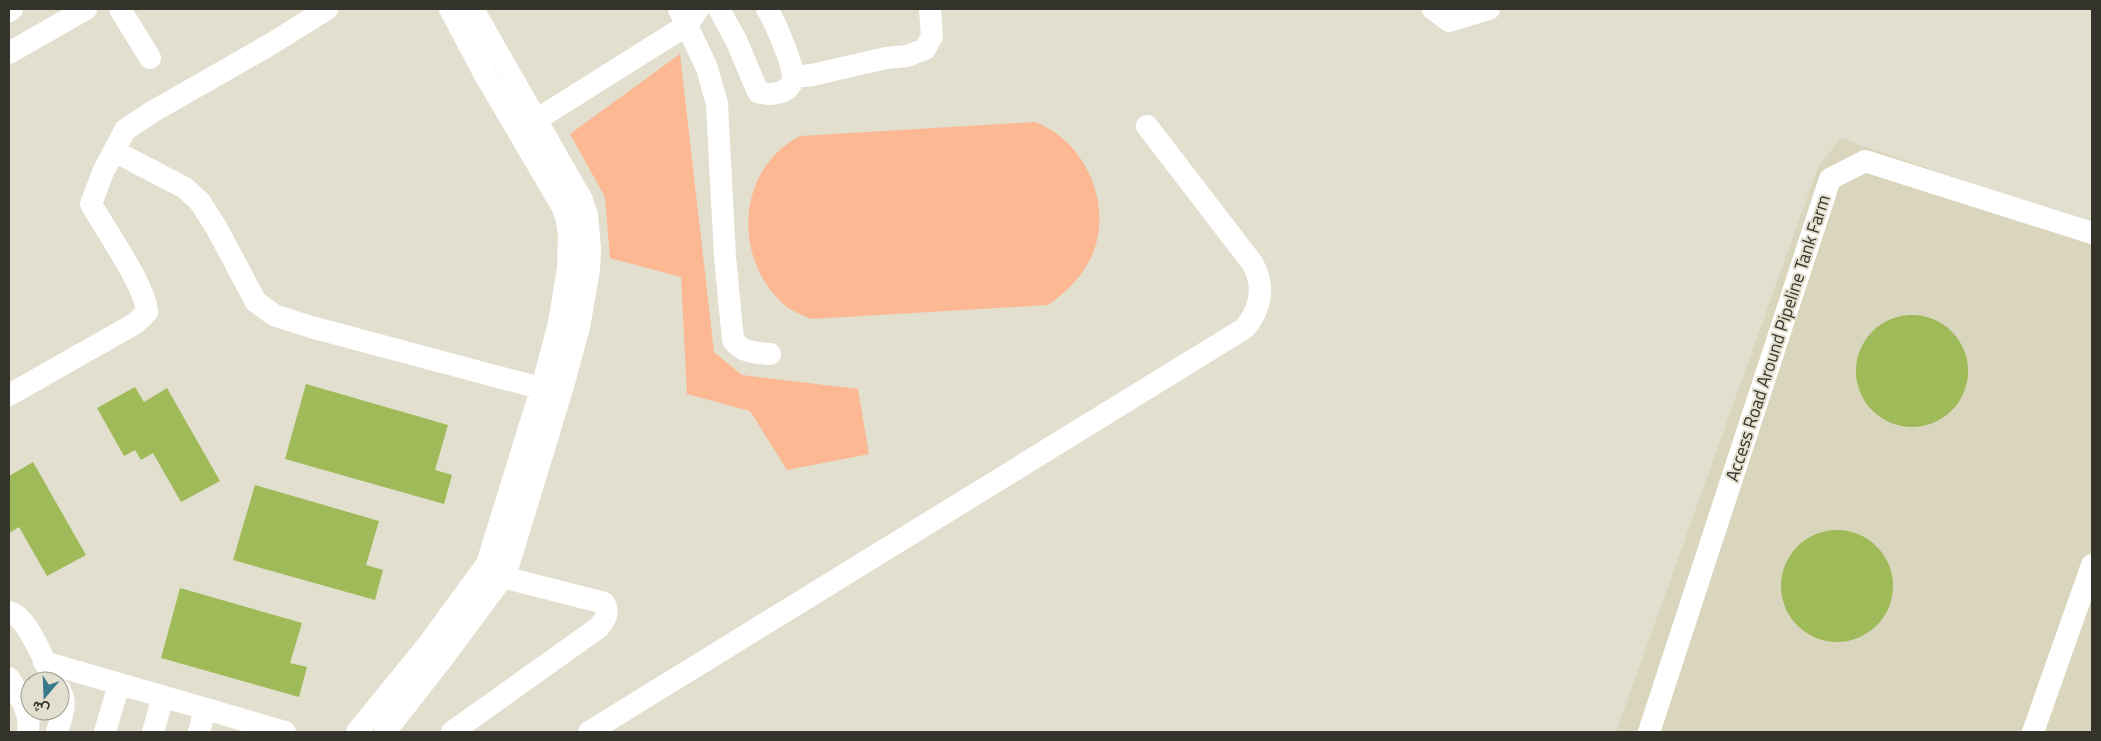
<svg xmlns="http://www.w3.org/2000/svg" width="2101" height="741" viewBox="0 0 2101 741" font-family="'Titillium Web',Vazirmatn,sans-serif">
<rect width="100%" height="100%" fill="#e2dfce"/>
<path fill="#dad6bd" d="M 1841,138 L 2092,225 L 2092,732 L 1616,732 L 1818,167 Z"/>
<path fill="#fbb892" d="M 680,54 L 714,352 L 742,375 L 858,389 L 869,454 L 787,470 L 750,411 L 687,394 L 681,277 L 610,258 L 605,197 L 570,134 Z
M 1035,122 C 1088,141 1117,213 1088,263 C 1078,281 1065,293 1048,305 L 811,319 C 803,315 794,312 787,307 C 739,268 734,190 781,149 C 786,144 793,140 800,136 Z"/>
<path fill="#9fba58" d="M1856 371a56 56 0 1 1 112 0a56 56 0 1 1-112 0Z
M 306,384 L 448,425 L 435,470 L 452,475 L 444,504 L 285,459 Z
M 135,387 L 144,402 L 167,388 L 220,481 L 181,502 L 153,453 L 141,460 L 135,450 L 124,456 L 97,408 Z
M 33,462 L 86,555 L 47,576 L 19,527 L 9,533 L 9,476 Z
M 255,485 L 379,521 L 366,565 L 383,570 L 375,600 L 233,560 Z
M1781 586a56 56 0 1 1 112 0a56 56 0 1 1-112 0Z
M 180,588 L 302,623 L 290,663 L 307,667 L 299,697 L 161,658 Z"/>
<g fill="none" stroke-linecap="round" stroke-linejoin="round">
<path stroke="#fff" stroke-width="22" d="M 120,9 L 150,58
M 327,9 L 271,44 L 152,112 L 125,130 L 114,151 L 185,188 L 200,202 L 216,227 L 256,302 L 274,315 L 311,327 L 555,392
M 679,9 L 707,68 L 717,104 L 725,257 L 733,340 C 742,353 756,353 770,354
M 719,9 L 736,40 L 758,92 C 770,96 791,94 793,78 C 794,65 774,20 767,9
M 1433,9 L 1449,21 L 1489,9
M 9,11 L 12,9
M 9,53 L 86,9
M 793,77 L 812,75 L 886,58 L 907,56 L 925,49 L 932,36 L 930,9
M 536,120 L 687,25 L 698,9
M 9,395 L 136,323 L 147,312 C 146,287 105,229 91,204 L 103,172 L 114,151
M 9,612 C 27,616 42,657 51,674
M 44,662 L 285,732
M 9,678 C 19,696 31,711 28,732
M 57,732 C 61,718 68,704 60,690
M 105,732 L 119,684
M 153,732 L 163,697
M 199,732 L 205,709
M 357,732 L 427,646 L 487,564 L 544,380 L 559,323 L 568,268 L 569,235 L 567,220 L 563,208 L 485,75 L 450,9
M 385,732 L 443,658 L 506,573 L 563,386 L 579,327 L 589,270 L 590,248 L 587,215 L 582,200 L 473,9
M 452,732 L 598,628 C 605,620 610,613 604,603 L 503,577
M 589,732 L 1245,328 C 1261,308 1265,287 1253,264 L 1147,126
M 1649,732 L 1830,179 L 1865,161 L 2092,233
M 2033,732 L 2092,565"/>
</g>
<g text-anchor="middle" stroke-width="4" stroke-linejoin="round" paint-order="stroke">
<g font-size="18" fill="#34332c" stroke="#e2dfce">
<text transform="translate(1778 338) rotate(-72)" y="6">Access Road Around Pipeline Tank Farm</text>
</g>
</g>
<rect width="2101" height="741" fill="none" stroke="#34332c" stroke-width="20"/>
<g transform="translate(45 696) rotate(199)"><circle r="24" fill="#e2dfce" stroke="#9c9a8d"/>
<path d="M0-4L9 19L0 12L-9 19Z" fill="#37798b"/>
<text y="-8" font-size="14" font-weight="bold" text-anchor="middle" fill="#34332c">ش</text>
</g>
</svg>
